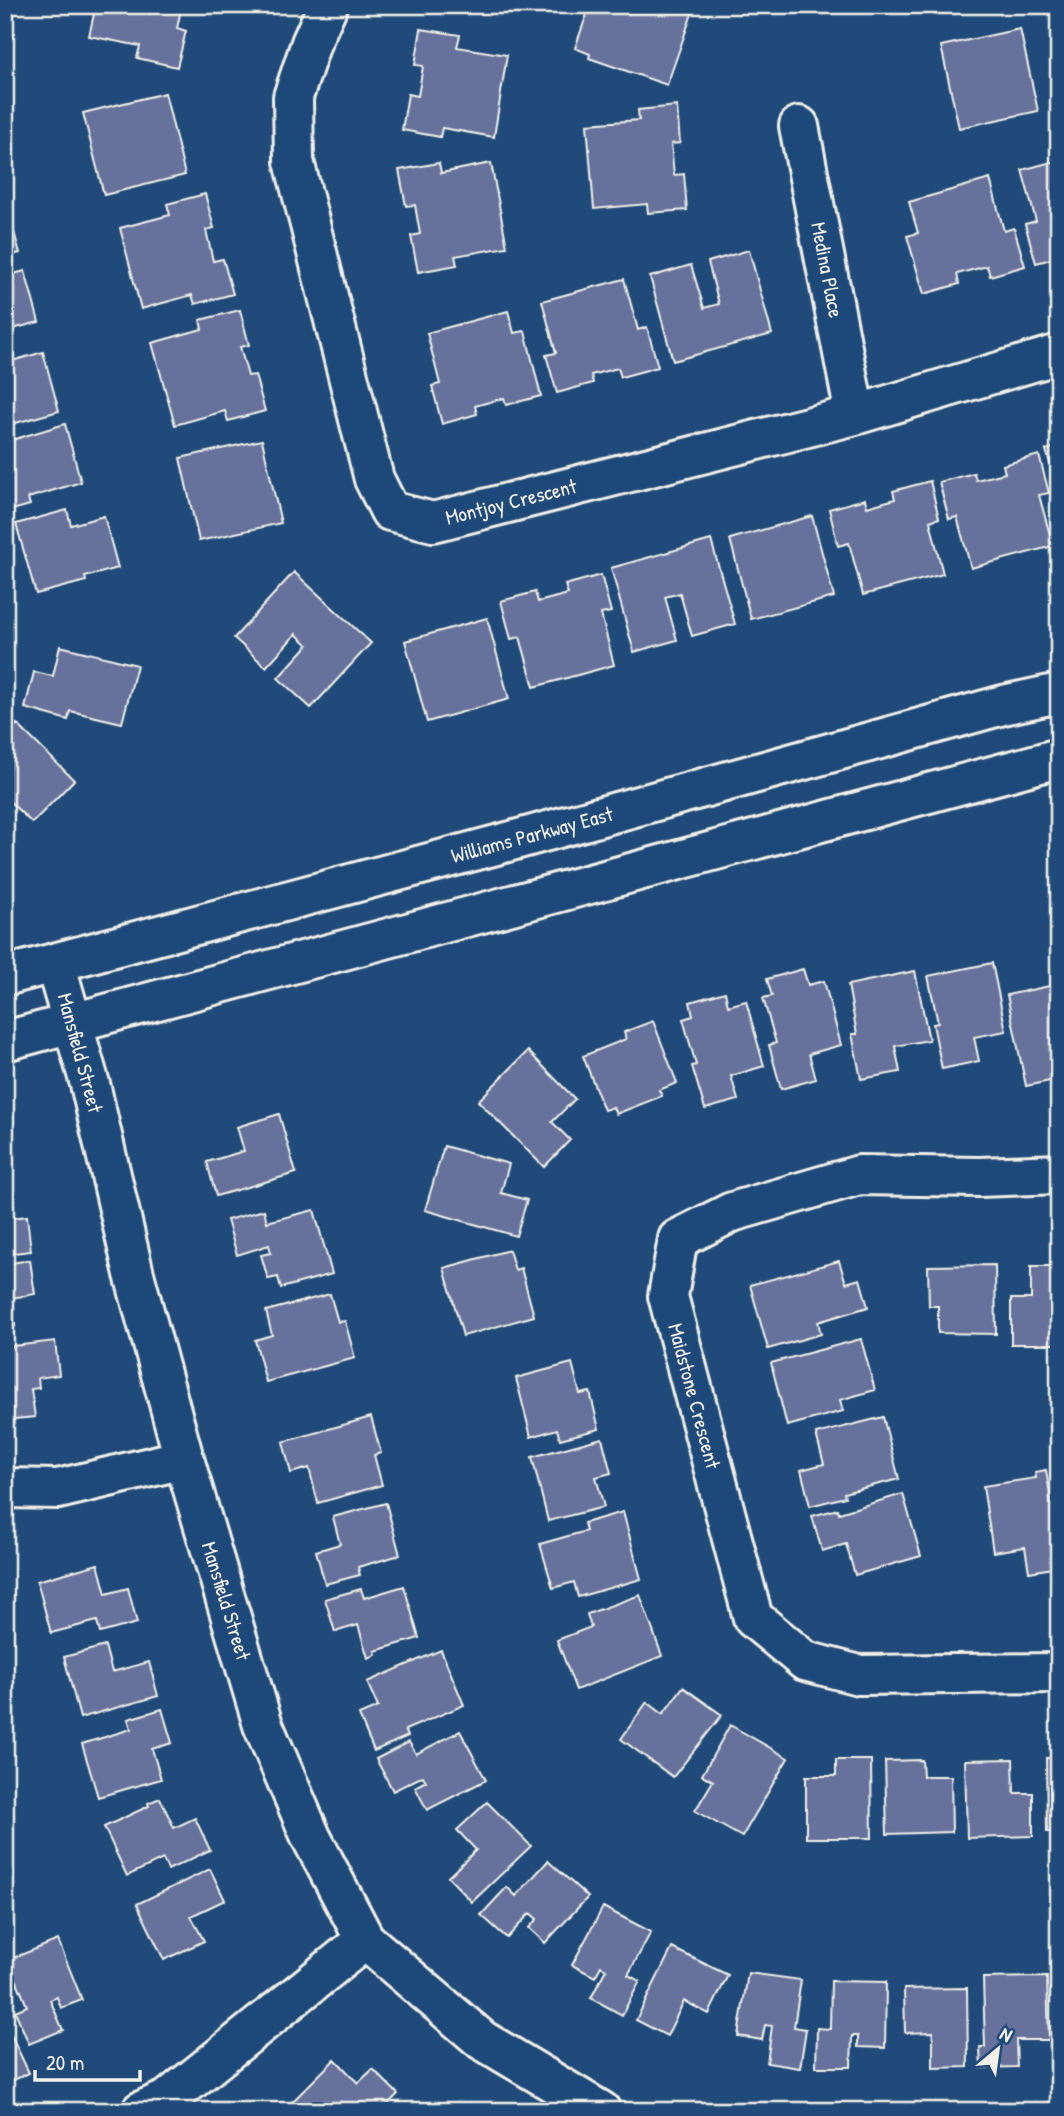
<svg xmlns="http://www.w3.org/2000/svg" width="1064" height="2116" viewBox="0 0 1064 2116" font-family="'Patrick Hand',sans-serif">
<rect width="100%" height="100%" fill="#1f4a7a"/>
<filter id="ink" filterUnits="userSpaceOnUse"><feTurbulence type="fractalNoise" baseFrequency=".0143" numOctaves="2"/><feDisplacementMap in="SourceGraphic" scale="14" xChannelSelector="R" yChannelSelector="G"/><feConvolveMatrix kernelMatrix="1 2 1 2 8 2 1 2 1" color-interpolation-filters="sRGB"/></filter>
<g filter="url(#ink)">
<path fill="#66729c" stroke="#f4f1e8" stroke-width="2" d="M 96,5 L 182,5 L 177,28 L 186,31 L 177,67 L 137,58 L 140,46 L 89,36 Z
M 586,5 L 695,5 L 667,85 L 589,58 L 590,54 L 575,48 L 588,11 L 584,10 Z
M 421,29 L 460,35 L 457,47 L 507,55 L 494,137 L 442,128 L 440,137 L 402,130 L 408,94 L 418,96 L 423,66 L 415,65 Z
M 1020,29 L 1038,111 L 959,128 L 941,46 Z
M 165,93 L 185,175 L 104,195 L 83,113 Z
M 677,106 L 680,143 L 671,144 L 674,175 L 684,174 L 687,210 L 648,213 L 647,204 L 594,209 L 587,124 L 639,120 L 638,110 Z
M 1059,160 L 1059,257 L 1036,263 L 1025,224 L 1036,221 L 1022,170 Z
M 439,163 L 441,173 L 491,163 L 507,247 L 455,256 L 457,265 L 418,272 L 411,236 L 420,234 L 415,205 L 406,206 L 399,170 Z
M 990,179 L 1004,231 L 1014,228 L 1025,266 L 990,276 L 987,266 L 957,274 L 959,284 L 924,294 L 907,236 L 918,233 L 909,202 Z
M 205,194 L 214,228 L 206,230 L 213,261 L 223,259 L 233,294 L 195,304 L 192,295 L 141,309 L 120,228 L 170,215 L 167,204 Z
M 5,201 L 20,253 L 5,257 Z
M 749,250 L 772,334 L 673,361 L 650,277 L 691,265 L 704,308 L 719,304 L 708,262 Z
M 25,271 L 39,322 L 5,331 L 5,276 Z
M 624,279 L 638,330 L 647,327 L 658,367 L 621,377 L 618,368 L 591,375 L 593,383 L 557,393 L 546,355 L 556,353 L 542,301 Z
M 240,310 L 249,345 L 240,347 L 248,376 L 255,375 L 265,411 L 228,421 L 225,411 L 175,425 L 152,343 L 202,329 L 200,320 Z
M 508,311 L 514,333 L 525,331 L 541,396 L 506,405 L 504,398 L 475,406 L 477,414 L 442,424 L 432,386 L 440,384 L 427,333 Z
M 43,352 L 59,411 L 5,426 L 5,363 Z
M 65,424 L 81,482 L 28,498 L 30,505 L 5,512 L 5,442 Z
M 262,440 L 281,523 L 199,541 L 180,458 Z
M 1059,446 L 1059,487 L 1057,487 L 1046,450 Z
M 1039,455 L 1049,493 L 1039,495 L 1053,546 L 971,568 L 957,517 L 949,519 L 939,482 L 974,473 L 976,480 L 1005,473 L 1003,465 Z
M 930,481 L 939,518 L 930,521 L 943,574 L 863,595 L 849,543 L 838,546 L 829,509 L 865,499 L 867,507 L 895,499 L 893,491 Z
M 67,510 L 71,525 L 104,516 L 118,568 L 85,577 L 86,581 L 36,594 L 16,524 Z
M 812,516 L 834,597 L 751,619 L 730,539 Z
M 711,540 L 735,624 L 692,636 L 680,593 L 665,597 L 677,640 L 634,652 L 611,568 Z
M 294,572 L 371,643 L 311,708 L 278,678 L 308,645 L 296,634 L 266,667 L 234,638 Z
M 601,575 L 611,612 L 601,614 L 614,665 L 534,687 L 520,637 L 511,639 L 501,601 L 535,592 L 538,602 L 568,594 L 565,585 Z
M 487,618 L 509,699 L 427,722 L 405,641 Z
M 60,646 L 137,665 L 122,723 L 70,711 L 68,720 L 25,708 L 34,672 L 53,676 Z
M 17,724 L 74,780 L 32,823 L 5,797 L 5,737 Z
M 992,963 L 1006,1031 L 974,1037 L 979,1061 L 942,1069 L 933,1024 L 938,1023 L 928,976 Z
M 803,969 L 808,985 L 824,981 L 841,1045 L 809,1054 L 816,1079 L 781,1089 L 769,1045 L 776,1043 L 763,998 L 772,996 L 767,979 Z
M 915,971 L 929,1040 L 895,1046 L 900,1072 L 861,1079 L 852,1034 L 857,1034 L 848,985 Z
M 1059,984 L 1059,1054 L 1055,1055 L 1059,1079 L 1026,1086 L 1007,995 Z
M 725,992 L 728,1006 L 746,1001 L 764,1066 L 731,1076 L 738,1100 L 705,1109 L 692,1066 L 696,1065 L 683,1019 L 693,1016 L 690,1002 Z
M 653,1021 L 677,1083 L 659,1090 L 662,1096 L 616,1114 L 613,1107 L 604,1110 L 583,1056 L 626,1039 L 624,1032 Z
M 528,1051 L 575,1099 L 552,1122 L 570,1140 L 544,1167 L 478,1101 Z
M 279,1114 L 296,1173 L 216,1196 L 207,1162 L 244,1151 L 237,1127 Z
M 444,1146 L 509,1164 L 501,1193 L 527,1200 L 516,1236 L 425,1210 Z
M 264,1210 L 267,1222 L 314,1210 L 332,1274 L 281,1288 L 278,1277 L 268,1279 L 261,1255 L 271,1253 L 269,1245 L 237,1255 L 227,1220 Z
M 27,1216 L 31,1251 L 5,1254 L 5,1219 Z
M 509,1250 L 515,1270 L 521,1268 L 534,1316 L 463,1336 L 444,1268 Z
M 30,1260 L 35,1294 L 11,1298 L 15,1326 L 5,1327 L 5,1264 Z
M 839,1261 L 846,1283 L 860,1279 L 868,1307 L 818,1322 L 821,1334 L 768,1349 L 750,1285 Z
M 995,1265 L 996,1334 L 938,1333 L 938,1306 L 929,1306 L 928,1266 Z
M 1031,1266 L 1059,1266 L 1059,1344 L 1011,1344 L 1011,1299 L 1031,1299 Z
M 330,1294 L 338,1322 L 345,1321 L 355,1358 L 266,1382 L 255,1340 L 272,1335 L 266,1311 Z
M 861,1339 L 875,1390 L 840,1400 L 843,1411 L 787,1426 L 771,1363 Z
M 55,1341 L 59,1375 L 38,1378 L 39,1388 L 31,1389 L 35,1417 L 5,1420 L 5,1347 Z
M 572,1363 L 580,1394 L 590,1392 L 599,1429 L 560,1439 L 557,1429 L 531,1437 L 516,1378 Z
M 371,1417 L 381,1453 L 374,1455 L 382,1485 L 318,1503 L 309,1468 L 291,1473 L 283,1442 Z
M 883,1417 L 899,1479 L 844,1493 L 845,1497 L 810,1506 L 801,1470 L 824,1464 L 816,1434 Z
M 602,1438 L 611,1473 L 596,1477 L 604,1507 L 548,1521 L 532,1457 Z
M 1046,1470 L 1059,1547 L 1059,1567 L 1029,1572 L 1025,1547 L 993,1552 L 983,1486 L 1036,1478 L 1035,1472 Z
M 903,1494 L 921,1556 L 855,1575 L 846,1544 L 822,1551 L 812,1516 L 838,1509 L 839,1513 Z
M 386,1503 L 400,1555 L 358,1567 L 360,1575 L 325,1584 L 316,1551 L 340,1544 L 333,1517 Z
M 623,1512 L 641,1579 L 578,1597 L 574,1582 L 553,1588 L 540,1544 L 586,1531 L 584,1523 Z
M 98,1564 L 106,1594 L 128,1588 L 137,1623 L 100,1633 L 97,1621 L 51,1633 L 37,1581 Z
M 404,1586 L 419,1638 L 375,1651 L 376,1655 L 368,1658 L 358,1625 L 335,1632 L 325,1599 L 361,1589 L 364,1598 Z
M 640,1595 L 662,1656 L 576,1690 L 557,1640 L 591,1627 L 587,1614 Z
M 105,1646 L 112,1672 L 149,1662 L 158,1696 L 80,1718 L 64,1657 Z
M 441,1650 L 464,1705 L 405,1730 L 408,1736 L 374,1751 L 359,1715 L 378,1707 L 367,1682 Z
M 683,1687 L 722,1715 L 673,1777 L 621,1739 L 647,1702 L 663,1714 Z
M 162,1709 L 172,1743 L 152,1749 L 161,1779 L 98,1797 L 82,1744 L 131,1729 L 128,1719 Z
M 730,1725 L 788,1758 L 742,1837 L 695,1811 L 713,1781 L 702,1775 Z
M 460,1731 L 486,1780 L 427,1810 L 415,1787 L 426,1781 L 423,1776 L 393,1791 L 376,1759 L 409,1742 L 416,1754 Z
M 1059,1757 L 1059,1832 L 1047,1832 L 1046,1758 Z
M 1013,1759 L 1014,1793 L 1033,1793 L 1033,1836 L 967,1838 L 965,1760 Z
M 836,1760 L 871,1760 L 872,1838 L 806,1838 L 806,1776 L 836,1776 Z
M 922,1760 L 923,1776 L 951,1776 L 952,1832 L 887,1834 L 885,1761 Z
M 160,1798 L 174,1828 L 195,1818 L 210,1850 L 168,1870 L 163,1859 L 127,1876 L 104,1827 L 149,1806 L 148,1803 Z
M 487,1802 L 531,1846 L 472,1902 L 448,1877 L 476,1850 L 457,1830 Z
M 548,1861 L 588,1897 L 545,1943 L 529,1928 L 537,1919 L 530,1913 L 507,1938 L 481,1915 L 507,1887 L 516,1896 Z
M 210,1869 L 225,1900 L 191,1916 L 204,1941 L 164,1960 L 137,1904 Z
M 603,1907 L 651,1932 L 628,1975 L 640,1981 L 622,2015 L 591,1998 L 606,1969 L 601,1966 L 595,1977 L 572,1965 Z
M 58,1940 L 82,2000 L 61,2008 L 57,1997 L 50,2000 L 63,2030 L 29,2044 L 15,2011 L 27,2006 L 8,1960 Z
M 672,1948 L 728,1975 L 709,2014 L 684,2001 L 667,2036 L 636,2020 Z
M 748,1973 L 801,1980 L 794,2027 L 806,2029 L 800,2068 L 767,2063 L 772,2026 L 765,2025 L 762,2040 L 738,2036 Z
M 1047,1977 L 1049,2040 L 1016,2040 L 1017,2067 L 981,2068 L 980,2047 L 985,2047 L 983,1978 Z
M 831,1981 L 886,1982 L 885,2048 L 858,2047 L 858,2036 L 852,2036 L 851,2067 L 816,2067 L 817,2028 L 830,2029 Z
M 967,1988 L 968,2067 L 933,2068 L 933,2032 L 905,2033 L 904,1989 Z
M 5,2022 L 29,2073 L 5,2084 Z
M 335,2059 L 358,2083 L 373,2069 L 398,2094 L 381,2111 L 294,2111 L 289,2105 Z"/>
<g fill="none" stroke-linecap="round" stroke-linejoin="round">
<g stroke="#f4f1e8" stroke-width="44">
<path id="minor" d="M 328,5 L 311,43 L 293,97 L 294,161 L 374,479 L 390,511 L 433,522 L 855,415 L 1059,354
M 799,126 L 855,415
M 55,963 L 90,1084 L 134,1274 L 184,1459 L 263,1725 L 311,1837 L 365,1940 L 482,2040 L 601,2111
M 1059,1174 L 979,1177 L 859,1175 L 732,1212 L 678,1239 L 668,1296 L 753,1618 L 805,1661 L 859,1675 L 1059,1673
M 5,1488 L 58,1489 L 184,1459
M 141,2111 L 168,2099 L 365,1940"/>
</g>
<g stroke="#f4f1e8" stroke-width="44">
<path id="secondary" d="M 5,976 L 515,840 L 1003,705 L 1059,693
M 5,1041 L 1059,758"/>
</g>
<use href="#minor" stroke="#1f4a7a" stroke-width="38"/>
<use href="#secondary" stroke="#1f4a7a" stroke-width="38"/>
</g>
</g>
<g text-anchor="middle" stroke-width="6" stroke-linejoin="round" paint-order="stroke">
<g font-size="21" fill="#f4f1e8" stroke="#1f4a7a">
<text transform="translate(827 270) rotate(79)" y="7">Medina Place</text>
<text transform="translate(511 502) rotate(-14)" y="7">Montjoy Crescent</text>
<text transform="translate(532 835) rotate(-15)" y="7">Williams Parkway East</text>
<text transform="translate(80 1053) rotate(75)" y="7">Mansfield Street</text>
<text transform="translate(694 1396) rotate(75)" y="7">Maidstone Crescent</text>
<text transform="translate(226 1601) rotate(73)" y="7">Mansfield Street</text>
</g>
</g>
<rect width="1064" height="2116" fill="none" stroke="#1f4a7a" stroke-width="28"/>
<rect x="14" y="14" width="1036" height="2088" fill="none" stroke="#f4f1e8" stroke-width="2.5" filter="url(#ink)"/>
<g transform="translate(998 2049) rotate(29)" stroke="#1f4a7a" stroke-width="5" paint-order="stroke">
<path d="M0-5L12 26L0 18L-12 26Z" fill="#f4f1e8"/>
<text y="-10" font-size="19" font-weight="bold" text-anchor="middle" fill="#f4f1e8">N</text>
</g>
<path d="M35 2070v10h105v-10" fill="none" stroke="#f4f1e8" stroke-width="3.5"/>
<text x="46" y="2070" font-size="21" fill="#f4f1e8" stroke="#1f4a7a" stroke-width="5" paint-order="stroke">20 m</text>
</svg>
